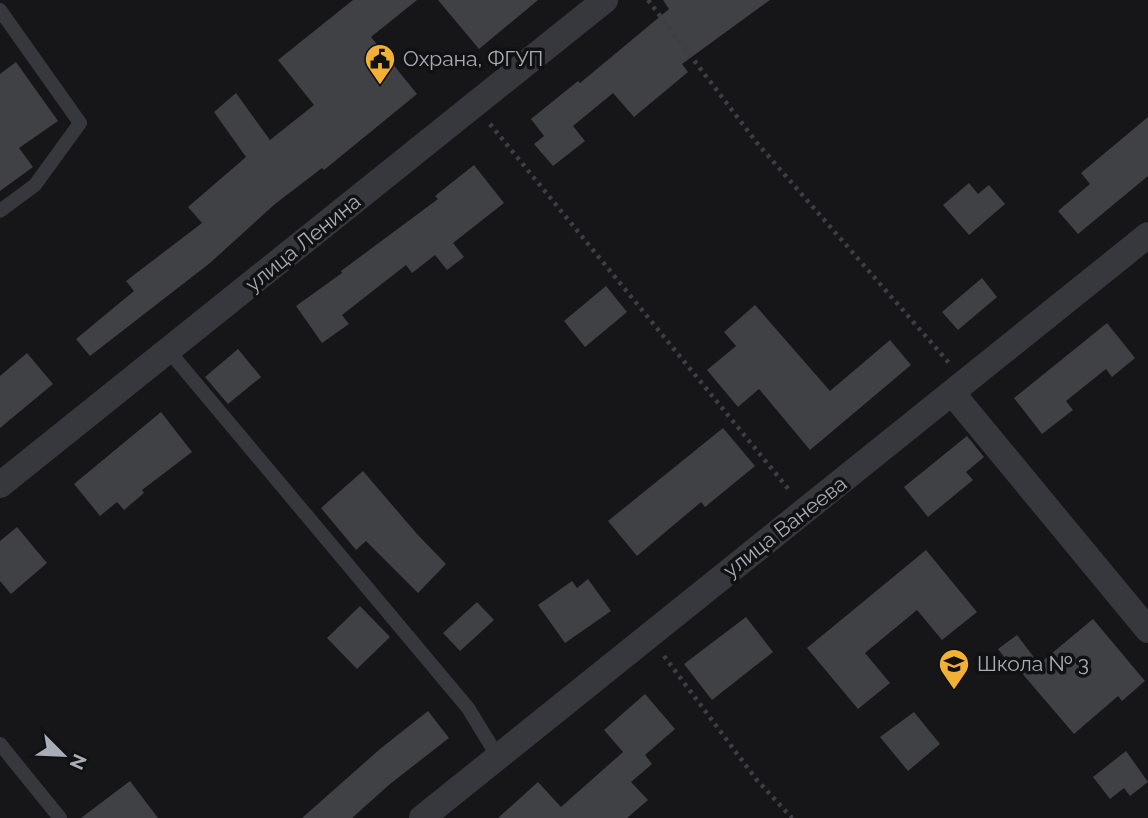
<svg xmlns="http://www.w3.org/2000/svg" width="1148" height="818" viewBox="0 0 1148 818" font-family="Raleway,sans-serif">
<rect width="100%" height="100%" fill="#161618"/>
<path fill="#404145" d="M 353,0 L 417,0 L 371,37 L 417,94 L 324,170 L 322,168 L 275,204 L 210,263 L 90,356 L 76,339 L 134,291 L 126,281 L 202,223 L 188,207 L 246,157 L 214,112 L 236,93 L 270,140 L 314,105 L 278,60 Z
M 438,0 L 538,0 L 479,49 Z
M 663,0 L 770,0 L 682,64 L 688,72 L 634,117 L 613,93 L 573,126 L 585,141 L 553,166 L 534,144 L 544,136 L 531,119 L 578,81 L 580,83 L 669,9 Z
M 16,62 L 58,121 L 19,148 L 33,167 L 0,191 L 0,74 Z
M 1148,117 L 1148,176 L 1078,234 L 1058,211 L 1090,184 L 1081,173 Z
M 474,165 L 504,203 L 453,243 L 464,257 L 447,270 L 435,255 L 412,273 L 406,265 L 342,315 L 349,324 L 322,343 L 296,306 L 342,273 L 341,271 L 438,199 L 435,196 Z
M 969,183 L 978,194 L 989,185 L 1005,204 L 969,235 L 943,205 Z
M 982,278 L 997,297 L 958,330 L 942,312 Z
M 606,286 L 627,312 L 585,347 L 564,321 Z
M 755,305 L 830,391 L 890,340 L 911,365 L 810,450 L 759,389 L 738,407 L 707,370 L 736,346 L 724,332 Z
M 1107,323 L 1135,358 L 1112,377 L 1106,369 L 1066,401 L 1073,410 L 1042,434 L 1014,398 Z
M 238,349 L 261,377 L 228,404 L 205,377 Z
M 27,353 L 53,384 L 0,428 L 0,376 Z
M 161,412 L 192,452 L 142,490 L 144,493 L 124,510 L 117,502 L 100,516 L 74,484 Z
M 723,428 L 755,466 L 705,507 L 701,502 L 637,556 L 608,521 Z
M 967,436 L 984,457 L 966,472 L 973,480 L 928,517 L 904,487 Z
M 363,471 L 417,534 L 446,564 L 418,593 L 366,541 L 356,550 L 321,508 Z
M 17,527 L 47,563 L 11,594 L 0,581 L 0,541 Z
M 926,550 L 977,612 L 942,640 L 917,610 L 865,653 L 890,683 L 858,709 L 807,648 Z
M 588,579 L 611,611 L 565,643 L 538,605 L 572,581 L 577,588 Z
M 477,602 L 494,620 L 460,651 L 443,633 Z
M 360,606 L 390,637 L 357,669 L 327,638 Z
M 746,617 L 773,652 L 712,700 L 684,664 Z
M 1093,619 L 1145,681 L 1122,701 L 1118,696 L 1074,734 L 1014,664 L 1011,666 L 998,649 L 1017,635 L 1039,664 Z
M 645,694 L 675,729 L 645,755 L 652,764 L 631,782 L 648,800 L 627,818 L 498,818 L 538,782 L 561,807 L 623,752 L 604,730 Z
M 428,711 L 449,738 L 390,784 L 352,818 L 302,818 L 380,749 Z
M 914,712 L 940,744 L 908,771 L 880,737 Z
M 1126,751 L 1148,782 L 1130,796 L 1124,788 L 1110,799 L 1093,777 Z
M 130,781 L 158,818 L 81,818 Z"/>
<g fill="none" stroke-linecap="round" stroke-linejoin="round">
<path stroke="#3d3f44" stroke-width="4.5" stroke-dasharray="3.5 5" stroke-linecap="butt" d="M 648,0 L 757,143 L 950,364
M 490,124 L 790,491
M 664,656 L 756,779 L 792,818"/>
<path stroke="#37383d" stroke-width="14" d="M 0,10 L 80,123 L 35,185 L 0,211
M 168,350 L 468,708 L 498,757
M 0,744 L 60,818"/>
<path stroke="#37383d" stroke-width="26" d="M 953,394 L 1148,630
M 0,485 L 605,0
M 422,818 L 1148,235"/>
</g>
<defs>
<g id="civic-pin" transform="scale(1.575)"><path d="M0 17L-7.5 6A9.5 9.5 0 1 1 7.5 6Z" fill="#f2b134" stroke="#111113"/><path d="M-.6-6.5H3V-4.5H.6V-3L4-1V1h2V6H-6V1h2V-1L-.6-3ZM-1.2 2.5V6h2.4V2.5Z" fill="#111"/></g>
<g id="school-pin" transform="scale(1.575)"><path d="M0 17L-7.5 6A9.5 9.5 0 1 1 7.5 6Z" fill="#f2b134" stroke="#111113"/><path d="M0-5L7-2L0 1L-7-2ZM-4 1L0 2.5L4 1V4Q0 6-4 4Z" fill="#111"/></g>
</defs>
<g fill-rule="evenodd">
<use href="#civic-pin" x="380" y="59"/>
<use href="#school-pin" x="954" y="664"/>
</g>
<g text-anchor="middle" stroke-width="7" stroke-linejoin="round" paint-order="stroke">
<g font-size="21" fill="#a8adb8" stroke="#111113" text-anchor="start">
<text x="403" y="66">Охрана, ФГУП</text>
<text x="977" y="671">Школа № 3</text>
</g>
<g font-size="21" fill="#a8adb8" stroke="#111113">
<text transform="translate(303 243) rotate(-39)" y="7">улица Ленина</text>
<text transform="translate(785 527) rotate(-38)" y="7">улица Ванеева</text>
</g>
</g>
<g transform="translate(63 755) rotate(114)" stroke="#111113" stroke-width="5" paint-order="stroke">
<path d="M0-5L12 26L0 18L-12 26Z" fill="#a8adb8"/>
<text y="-10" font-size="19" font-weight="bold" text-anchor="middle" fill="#a8adb8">N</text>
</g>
</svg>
